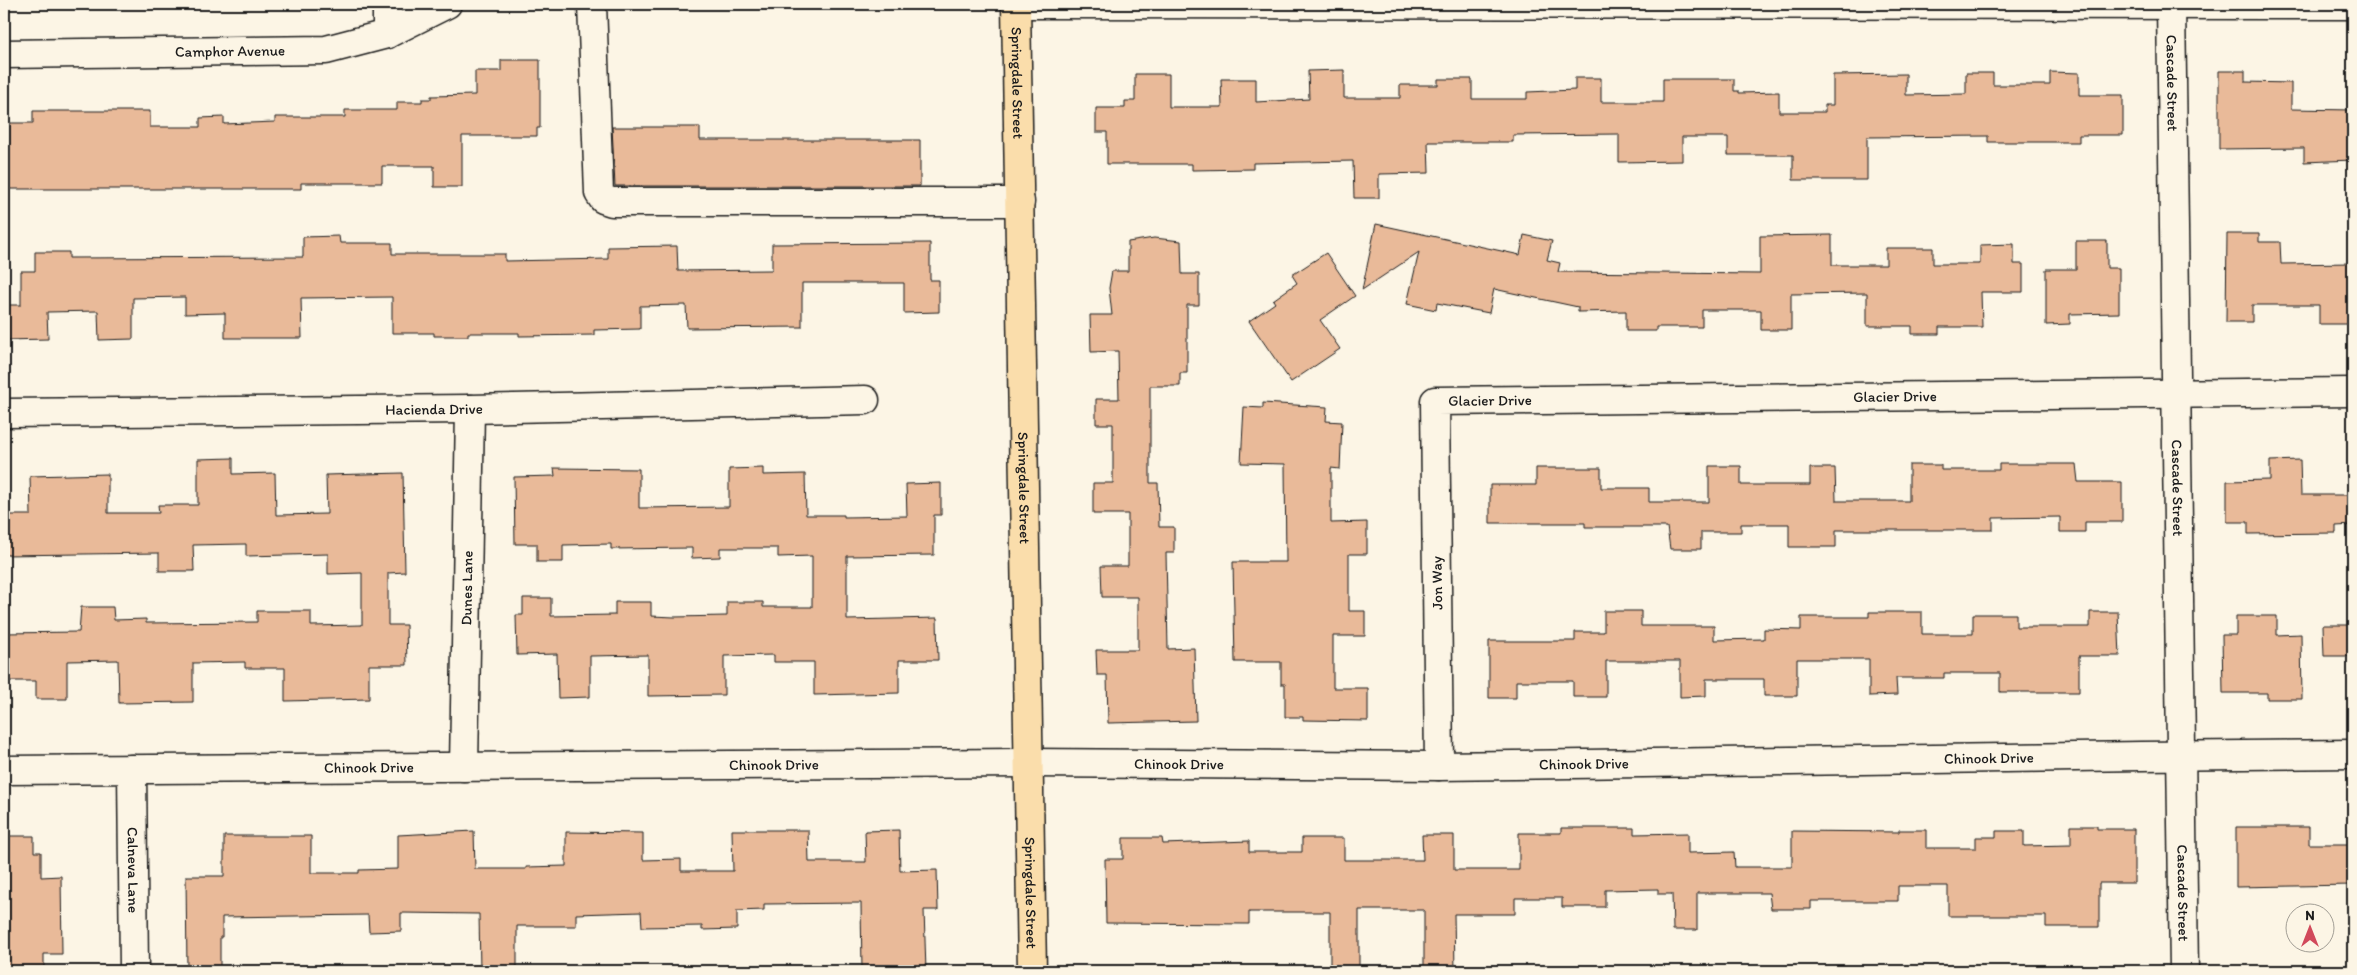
<svg xmlns="http://www.w3.org/2000/svg" width="2357" height="975" viewBox="0 0 2357 975" font-family="Itim,sans-serif">
<rect width="100%" height="100%" fill="#fcf5e5"/>
<filter id="ink" filterUnits="userSpaceOnUse"><feTurbulence type="fractalNoise" baseFrequency=".02" numOctaves="2"/><feDisplacementMap in="SourceGraphic" scale="10" xChannelSelector="R" yChannelSelector="G"/><feConvolveMatrix kernelMatrix="1 2 1 2 8 2 1 2 1" color-interpolation-filters="sRGB"/></filter>
<g filter="url(#ink)">
<path fill="#e9ba99" stroke="#1c1c1c" d="M 501,60 L 540,60 L 540,128 L 537,128 L 537,136 L 462,136 L 462,187 L 434,187 L 434,166 L 382,166 L 382,183 L 301,183 L 301,189 L 9,189 L 8,123 L 33,123 L 33,111 L 150,111 L 150,127 L 200,127 L 200,118 L 224,117 L 224,124 L 275,122 L 275,117 L 345,117 L 345,110 L 397,110 L 397,102 L 422,102 L 422,99 L 431,99 L 431,96 L 475,95 L 475,71 L 501,71 Z
M 1344,70 L 1344,98 L 1400,98 L 1400,85 L 1438,85 L 1438,79 L 1472,79 L 1472,99 L 1527,99 L 1527,92 L 1575,90 L 1575,78 L 1601,78 L 1601,102 L 1663,102 L 1663,79 L 1734,79 L 1734,91 L 1739,91 L 1739,93 L 1779,92 L 1779,112 L 1825,112 L 1825,105 L 1833,105 L 1833,75 L 1906,74 L 1906,95 L 1966,94 L 1966,73 L 1993,73 L 1993,85 L 2050,85 L 2050,72 L 2079,73 L 2079,95 L 2123,95 L 2123,135 L 2079,135 L 2079,142 L 1988,142 L 1988,136 L 1867,137 L 1867,180 L 1793,180 L 1793,155 L 1728,155 L 1728,137 L 1682,137 L 1682,161 L 1619,162 L 1619,134 L 1513,135 L 1513,142 L 1428,142 L 1429,173 L 1379,174 L 1379,198 L 1354,198 L 1353,161 L 1253,163 L 1253,169 L 1192,170 L 1192,164 L 1107,164 L 1107,132 L 1096,132 L 1096,108 L 1125,108 L 1125,101 L 1135,101 L 1135,74 L 1169,74 L 1169,107 L 1222,107 L 1221,79 L 1256,79 L 1256,102 L 1309,99 L 1308,71 Z
M 2219,71 L 2245,71 L 2245,82 L 2291,83 L 2291,109 L 2353,110 L 2353,160 L 2304,162 L 2304,148 L 2219,149 Z
M 612,127 L 700,127 L 700,140 L 920,140 L 920,186 L 615,186 Z
M 1376,224 L 1520,255 L 1524,235 L 1552,241 L 1547,260 L 1560,263 L 1558,272 L 1760,274 L 1760,236 L 1832,235 L 1832,265 L 1886,265 L 1886,248 L 1933,248 L 1933,264 L 1980,264 L 1980,245 L 2014,244 L 2014,264 L 2023,264 L 2023,292 L 1981,292 L 1982,327 L 1939,327 L 1939,334 L 1912,334 L 1912,326 L 1867,326 L 1867,293 L 1791,294 L 1791,330 L 1761,330 L 1761,310 L 1702,310 L 1702,327 L 1656,327 L 1656,331 L 1626,331 L 1626,311 L 1578,312 L 1578,307 L 1494,289 L 1489,313 L 1437,303 L 1436,310 L 1407,304 L 1419,252 L 1362,290 Z
M 2227,234 L 2259,234 L 2259,242 L 2280,242 L 2281,264 L 2353,263 L 2353,324 L 2319,324 L 2319,305 L 2252,305 L 2252,322 L 2226,322 Z
M 339,236 L 340,243 L 392,243 L 392,254 L 505,254 L 505,261 L 608,259 L 608,247 L 677,246 L 678,271 L 772,270 L 772,244 L 930,243 L 930,280 L 939,280 L 939,312 L 904,313 L 904,283 L 802,283 L 802,327 L 687,328 L 686,305 L 640,306 L 640,329 L 594,330 L 594,335 L 519,336 L 519,333 L 468,333 L 468,336 L 434,336 L 434,333 L 392,333 L 392,297 L 301,298 L 302,338 L 225,338 L 225,313 L 185,314 L 185,297 L 133,298 L 133,339 L 99,340 L 98,311 L 47,312 L 48,339 L 4,340 L 4,305 L 21,305 L 21,271 L 35,271 L 35,252 L 69,252 L 69,258 L 303,257 L 303,237 Z
M 1154,238 L 1181,241 L 1182,274 L 1199,274 L 1199,305 L 1187,305 L 1187,373 L 1180,373 L 1180,386 L 1150,386 L 1150,483 L 1158,483 L 1159,527 L 1174,527 L 1174,553 L 1166,553 L 1168,649 L 1194,648 L 1196,721 L 1108,723 L 1107,675 L 1097,675 L 1096,650 L 1138,650 L 1138,597 L 1102,597 L 1101,566 L 1128,566 L 1128,514 L 1093,514 L 1093,483 L 1113,483 L 1113,424 L 1096,424 L 1096,399 L 1119,399 L 1118,351 L 1091,352 L 1090,315 L 1112,315 L 1109,288 L 1112,271 L 1128,271 L 1128,242 Z
M 2076,241 L 2107,241 L 2107,268 L 2119,268 L 2119,313 L 2070,314 L 2070,324 L 2046,325 L 2046,269 L 2076,269 Z
M 1326,253 L 1355,296 L 1320,320 L 1340,349 L 1291,382 L 1249,321 L 1275,303 L 1273,300 L 1297,283 L 1292,275 Z
M 1263,403 L 1327,407 L 1326,421 L 1342,422 L 1340,469 L 1331,468 L 1331,523 L 1367,522 L 1367,554 L 1349,554 L 1349,611 L 1365,611 L 1365,636 L 1333,636 L 1333,688 L 1368,688 L 1368,721 L 1303,720 L 1303,717 L 1285,717 L 1285,684 L 1281,684 L 1281,662 L 1235,662 L 1233,562 L 1286,562 L 1285,464 L 1241,463 L 1244,407 L 1263,408 Z
M 233,458 L 233,474 L 275,473 L 276,515 L 327,514 L 326,475 L 403,473 L 405,572 L 388,573 L 388,625 L 406,625 L 407,665 L 369,665 L 369,699 L 285,701 L 285,668 L 245,668 L 245,662 L 193,663 L 193,702 L 119,703 L 118,660 L 67,661 L 67,699 L 36,699 L 36,681 L 4,681 L 4,633 L 79,632 L 81,607 L 113,607 L 114,620 L 146,619 L 146,623 L 257,622 L 257,611 L 311,611 L 311,626 L 362,625 L 362,573 L 328,574 L 328,554 L 246,556 L 246,544 L 193,545 L 194,571 L 159,571 L 159,553 L 4,555 L 4,515 L 31,515 L 30,476 L 108,474 L 108,513 L 159,513 L 158,505 L 198,505 L 198,459 Z
M 2300,460 L 2301,495 L 2353,495 L 2353,525 L 2336,526 L 2336,533 L 2248,534 L 2248,522 L 2227,522 L 2227,481 L 2270,480 L 2270,461 Z
M 1999,464 L 2076,464 L 2078,482 L 2122,482 L 2122,522 L 2085,522 L 2085,532 L 2060,532 L 2060,517 L 1993,518 L 1993,530 L 1836,530 L 1836,547 L 1789,547 L 1789,524 L 1741,524 L 1741,532 L 1701,532 L 1701,549 L 1670,549 L 1667,527 L 1585,527 L 1585,523 L 1490,523 L 1490,485 L 1536,485 L 1536,468 L 1601,468 L 1601,488 L 1649,488 L 1649,502 L 1709,502 L 1709,466 L 1741,466 L 1741,485 L 1810,485 L 1810,468 L 1835,468 L 1836,501 L 1909,501 L 1909,465 L 1941,465 L 1941,470 L 1999,470 Z
M 554,468 L 639,469 L 639,508 L 729,507 L 729,469 L 763,468 L 763,475 L 805,474 L 806,515 L 844,515 L 844,517 L 907,516 L 906,484 L 941,483 L 941,515 L 934,515 L 934,555 L 847,556 L 847,620 L 937,618 L 938,660 L 899,660 L 899,693 L 814,695 L 814,662 L 774,662 L 774,655 L 724,656 L 724,695 L 648,696 L 648,655 L 590,656 L 590,697 L 558,698 L 557,654 L 517,655 L 516,615 L 523,615 L 523,598 L 551,598 L 551,616 L 615,615 L 615,602 L 651,602 L 651,616 L 674,617 L 727,616 L 727,602 L 763,602 L 763,607 L 812,607 L 812,556 L 778,557 L 778,548 L 720,548 L 720,557 L 692,558 L 692,548 L 611,549 L 611,544 L 563,545 L 563,562 L 537,562 L 537,544 L 515,544 L 514,477 L 555,476 Z
M 1604,611 L 1641,611 L 1641,626 L 1714,626 L 1714,640 L 1764,639 L 1764,629 L 1801,630 L 1801,617 L 1869,617 L 1869,612 L 1922,612 L 1922,634 L 1973,634 L 1973,614 L 2016,614 L 2016,627 L 2090,627 L 2090,612 L 2118,612 L 2120,656 L 2079,656 L 2079,692 L 2000,692 L 2000,673 L 1944,673 L 1944,678 L 1896,678 L 1897,695 L 1869,696 L 1869,659 L 1797,659 L 1797,696 L 1764,696 L 1764,679 L 1706,679 L 1706,696 L 1680,697 L 1680,661 L 1606,661 L 1606,697 L 1573,697 L 1573,681 L 1516,681 L 1516,698 L 1489,698 L 1489,641 L 1575,641 L 1575,632 L 1604,632 Z
M 2236,616 L 2277,616 L 2277,635 L 2301,634 L 2302,699 L 2267,699 L 2267,693 L 2223,693 L 2222,635 L 2236,635 Z
M 2323,625 L 2353,625 L 2353,656 L 2324,656 Z
M 2071,826 L 2097,826 L 2097,829 L 2134,829 L 2134,883 L 2099,883 L 2099,927 L 2046,927 L 2046,916 L 1948,916 L 1948,886 L 1898,886 L 1898,901 L 1811,901 L 1811,909 L 1771,909 L 1769,893 L 1697,893 L 1697,930 L 1673,930 L 1672,894 L 1658,894 L 1658,889 L 1605,890 L 1605,907 L 1562,907 L 1562,898 L 1515,898 L 1515,914 L 1454,914 L 1455,971 L 1424,971 L 1424,910 L 1359,910 L 1359,971 L 1330,971 L 1330,912 L 1249,912 L 1249,924 L 1106,923 L 1105,859 L 1123,859 L 1123,838 L 1162,838 L 1163,844 L 1249,841 L 1249,852 L 1302,852 L 1302,838 L 1344,838 L 1344,860 L 1423,860 L 1422,835 L 1454,835 L 1454,870 L 1519,870 L 1519,833 L 1561,833 L 1561,828 L 1634,828 L 1634,834 L 1688,833 L 1688,853 L 1734,852 L 1735,867 L 1792,867 L 1792,831 L 1899,832 L 1899,830 L 1926,830 L 1926,848 L 1976,848 L 1976,837 L 1996,837 L 1996,831 L 2024,831 L 2024,846 L 2071,845 Z
M 2236,827 L 2309,827 L 2309,844 L 2353,844 L 2353,885 L 2236,887 Z
M 732,830 L 808,830 L 809,862 L 866,862 L 865,831 L 899,830 L 900,871 L 937,870 L 938,910 L 924,910 L 926,971 L 862,971 L 861,903 L 764,904 L 764,910 L 737,911 L 737,929 L 702,930 L 702,926 L 642,927 L 641,912 L 576,914 L 576,926 L 517,926 L 517,971 L 480,971 L 479,914 L 401,913 L 401,931 L 369,932 L 368,915 L 222,917 L 222,937 L 220,937 L 220,971 L 187,971 L 186,876 L 224,876 L 224,836 L 311,836 L 311,873 L 359,873 L 359,870 L 398,869 L 398,835 L 474,831 L 475,869 L 526,869 L 526,867 L 566,866 L 566,832 L 643,833 L 643,860 L 681,859 L 681,871 L 733,871 Z
M 4,836 L 34,836 L 34,852 L 41,852 L 41,877 L 61,876 L 62,954 L 44,954 L 44,971 L 4,971 Z"/>
<g fill="none" stroke-linecap="round" stroke-linejoin="round">
<g stroke="#1c1c1c" stroke-width="31">
<g id="minor">
<path d="M 387,4 L 387,34"/>
<path d="M 592,4 L 599,193 L 603,199 L 612,202 L 1020,202"/>
<path d="M 1016,4 L 2353,5"/>
<path id="s1" d="M 2171,4 L 2184,971"/>
<path id="s2" d="M 4,54 L 326,50 L 387,34 L 447,4"/>
<path id="s3" d="M 4,413 L 470,409 L 865,400"/>
<path id="s4" d="M 1439,766 L 1435,401 L 2353,392"/>
<path id="s5" d="M 464,767 L 470,409"/>
<path id="s6" d="M 132,769 L 134,971"/>
<path id="s7" d="M 4,770 L 1028,763 L 1439,766 L 2141,756 L 2353,754"/>
</g>
</g>
<g stroke="#1c1c1c" stroke-width="31">
<g id="major">
<path id="s8" d="M 1016,4 L 1032,971"/>
</g>
</g>
<use href="#minor" stroke="#fcf5e5" stroke-width="28"/>
<use href="#major" stroke="#faddab" stroke-width="28"/>
</g>
</g>
<g text-anchor="middle" stroke-width="4.5" stroke-linejoin="round" paint-order="stroke">
<g font-size="15" fill="#1c1c1c" stroke="#fcf5e5">
<text dy="5" stroke="none"><textPath href="#s2" startOffset="226">Camphor Avenue</textPath></text>
<text dy="5" stroke="none"><textPath href="#s8" startOffset="79">Springdale Street</textPath></text>
<text dy="5" stroke="none"><textPath href="#s1" startOffset="79">Cascade Street</textPath></text>
<text dy="5" stroke="none"><textPath href="#s4" startOffset="825">Glacier Drive</textPath></text>
<text dy="5" stroke="none"><textPath href="#s4" startOffset="420">Glacier Drive</textPath></text>
<text dy="5" stroke="none"><textPath href="#s3" startOffset="430">Hacienda Drive</textPath></text>
<text dy="5" stroke="none"><textPath href="#s8" startOffset="484">Springdale Street</textPath></text>
<text dy="5" stroke="none"><textPath href="#s1" startOffset="484">Cascade Street</textPath></text>
<text transform="translate(1437 583) rotate(-91)" y="5">Jon Way</text>
<text dy="5" stroke="none"><textPath href="#s5" startOffset="179">Dunes Lane</textPath></text>
<text dy="5" stroke="none"><textPath href="#s7" startOffset="1985">Chinook Drive</textPath></text>
<text dy="5" stroke="none"><textPath href="#s7" startOffset="1175">Chinook Drive</textPath></text>
<text dy="5" stroke="none"><textPath href="#s7" startOffset="1580">Chinook Drive</textPath></text>
<text dy="5" stroke="none"><textPath href="#s7" startOffset="770">Chinook Drive</textPath></text>
<text dy="5" stroke="none"><textPath href="#s7" startOffset="365">Chinook Drive</textPath></text>
<text dy="5" stroke="none"><textPath href="#s6" startOffset="101">Calneva Lane</textPath></text>
<text dy="5" stroke="none"><textPath href="#s8" startOffset="889">Springdale Street</textPath></text>
<text dy="5" stroke="none"><textPath href="#s1" startOffset="889">Cascade Street</textPath></text>
</g>
</g>
<rect width="2357" height="975" fill="none" stroke="#fcf5e5" stroke-width="20"/>
<rect x="10" y="10" width="2337" height="955" fill="none" stroke="#1c1c1c" stroke-width="2" filter="url(#ink)"/>
<g transform="translate(2310 928)"><circle r="24" fill="#fcf5e5" stroke="#a29e95"/>
<path d="M0-4L9 19L0 12L-9 19Z" fill="#d1495b"/>
<text y="-8" font-size="14" font-weight="bold" text-anchor="middle" fill="#1c1c1c">N</text>
</g>
</svg>
